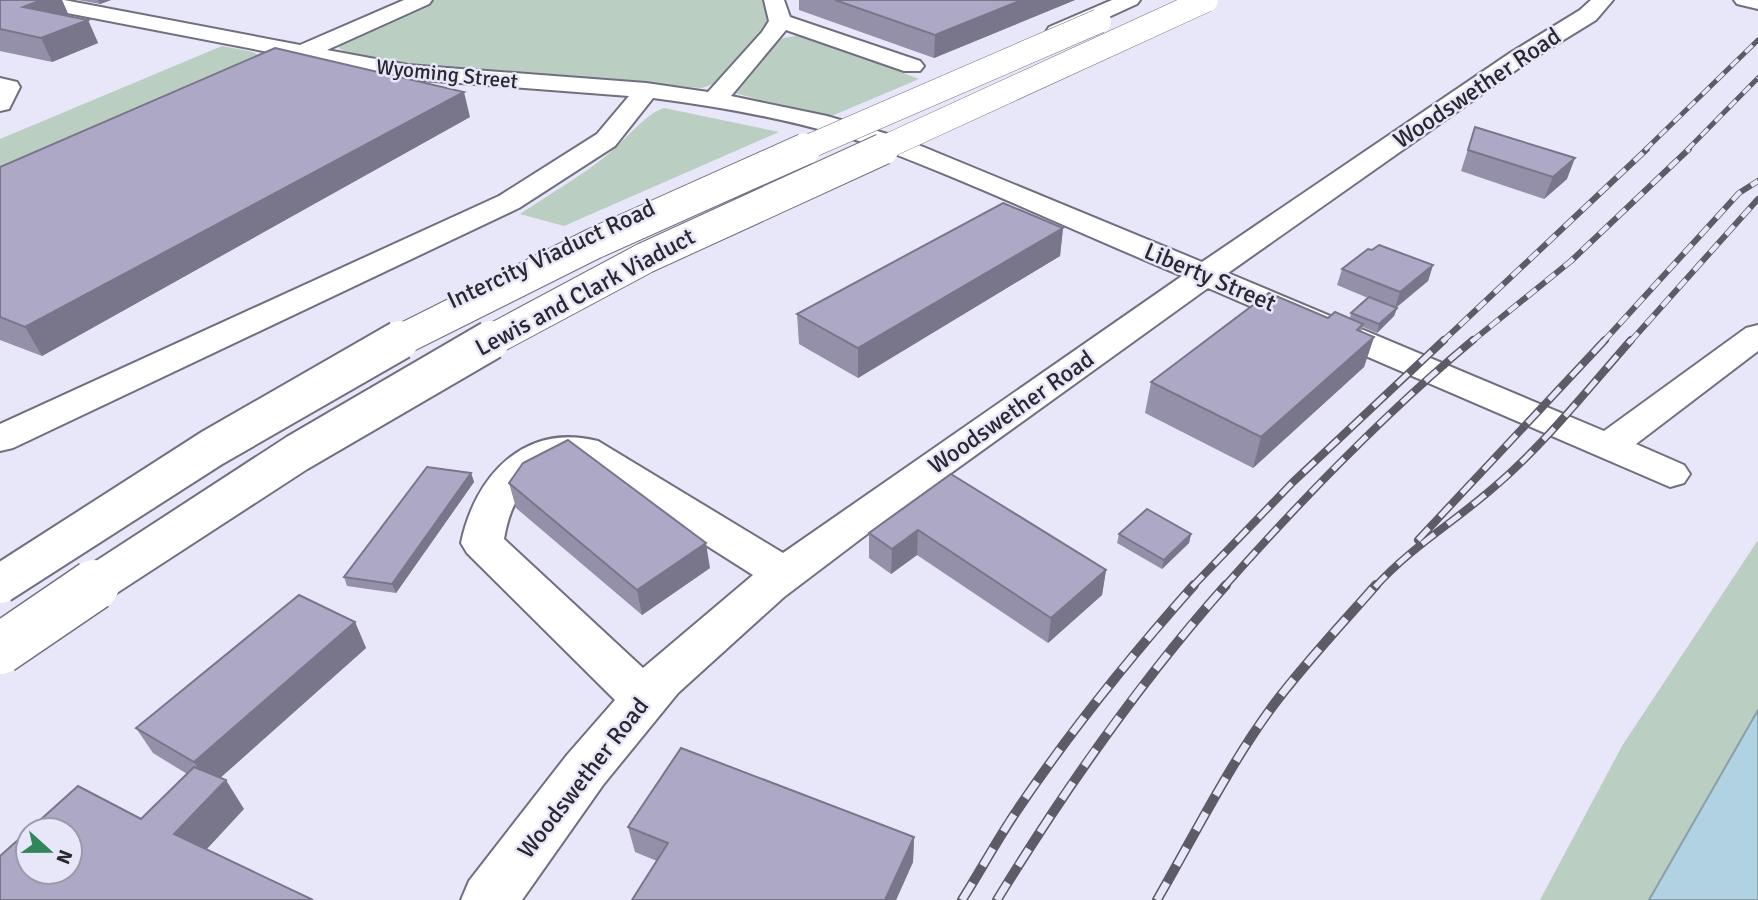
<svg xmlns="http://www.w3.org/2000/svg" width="1758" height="900" viewBox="0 0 1758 900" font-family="Signika,sans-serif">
<rect width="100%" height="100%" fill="#e8e6f9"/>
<path fill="#bbcec2" d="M 435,0 L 763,0 L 768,25 L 713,84 L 702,88 L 409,66 L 347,53 L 339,48 L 341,40 Z
M 802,35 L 815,39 L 919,79 L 827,118 L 735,93 L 736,86 L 776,43 L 783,38 Z
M 222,46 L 253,52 L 262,58 L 0,176 L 0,139 Z
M 664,108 L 779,132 L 564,226 L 520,214 C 548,195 580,177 606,156 C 624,142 646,113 664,108 Z
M 1758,540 L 1758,710 L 1649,900 L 1540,900 L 1622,746 Z"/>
<path fill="#b1d2e3" stroke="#889fad" stroke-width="2" d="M 1758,710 L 1758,900 L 1649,900 Z"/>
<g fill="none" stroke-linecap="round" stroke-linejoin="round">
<g stroke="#706f7f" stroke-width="4">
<path id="minor" d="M 21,0 L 64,0 L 300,45 L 404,0 L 432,0 L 429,4 L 327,50 L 408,65 L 646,83 L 708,92 L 762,32 L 769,21 L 764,0 L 784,0 L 790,17 L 920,61 L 924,66 L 920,71 L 904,71 L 786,30 L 731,96 L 827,116 L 904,139 L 1202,262 L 1510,53 L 1580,10 L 1591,0 L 1613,0 L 1596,20 L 1526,63 L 1228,273 L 1604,431 L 1746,328 L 1758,325 L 1758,351 L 1636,444 L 1684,465 L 1690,474 L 1684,483 L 1670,487 L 1208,288 L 887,519 L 784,597 L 678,693 L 603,785 L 522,900 L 461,900 L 469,881 L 567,755 L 615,700 L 467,553 L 461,543 C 475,476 524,422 598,441 L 783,553 L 1182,276 C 1084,235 986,189 887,151 C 813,123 730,108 653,98 L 615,146 L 519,208 L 13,448 L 0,451 L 0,424 L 499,196 L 597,134 L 629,96 L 408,79 L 305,59 L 295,62 L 287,60 L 284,55 L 31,6 L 24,4 ZM 558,461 L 575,462 L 753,575 L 643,668 L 504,539 C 512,494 525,488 558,461 Z
M 1112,0 L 1140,0 L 1137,4 L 1065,37 L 1049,37 L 1046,32 L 1049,27 Z
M 1734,0 L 1758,0 L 1758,9 L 1737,4 Z
M 0,78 L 17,82 L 20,87 L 9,109 L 0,111 Z"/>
</g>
<use href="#minor" fill="#fff" fill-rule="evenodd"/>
<g stroke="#5d5b66" stroke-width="5">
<path id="rail-far3" d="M 1645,150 L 1758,40
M 1687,150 L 1758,78"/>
</g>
<g stroke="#5d5b66" stroke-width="6">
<path id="rail-far2" d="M 1442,342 L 1647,149
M 1471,342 L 1571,261 L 1689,149
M 1603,342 L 1739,193 L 1758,181
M 1630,342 L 1758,199"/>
</g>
<g stroke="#5d5b66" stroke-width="8">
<path id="rail-far1" d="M 1418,540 L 1605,340
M 1192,587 L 1293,482 L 1444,340
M 1224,587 C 1301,500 1384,414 1473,340
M 1375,587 C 1409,549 1454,522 1493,488 C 1544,445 1587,390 1631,340"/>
</g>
<g stroke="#5d5b66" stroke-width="10">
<path id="rail" d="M 962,900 C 981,870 998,838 1018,809 C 1071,730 1131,656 1194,585
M 997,900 C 1065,789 1139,683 1226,585
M 1157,900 C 1194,836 1228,767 1272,707 C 1304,664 1341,625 1376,585"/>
</g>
<use href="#rail-far3" stroke="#e8e6f9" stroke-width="3.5" stroke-dasharray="10" stroke-linecap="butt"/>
<use href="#rail-far2" stroke="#e8e6f9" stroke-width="4.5" stroke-dasharray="12" stroke-linecap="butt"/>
<use href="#rail-far1" stroke="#e8e6f9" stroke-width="5" stroke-dasharray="16" stroke-linecap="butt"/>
<use href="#rail" stroke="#e8e6f9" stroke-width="7" stroke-dasharray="20" stroke-linecap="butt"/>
<g stroke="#706f7f" stroke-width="25" stroke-linecap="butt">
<path id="highway-bridge-far3" d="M 801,150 L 1099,21
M 879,150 L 1206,0"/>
</g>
<g stroke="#706f7f" stroke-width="33" stroke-linecap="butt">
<path id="highway-bridge-far2" d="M 397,342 L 595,243 L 805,149
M 488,342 L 645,258 L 883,149"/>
</g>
<g stroke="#706f7f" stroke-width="42" stroke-linecap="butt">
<path id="highway-bridge-far1" d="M 0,584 L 212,448 L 400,340
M 91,587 L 297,453 L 491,340"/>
</g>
<g stroke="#706f7f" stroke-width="53" stroke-linecap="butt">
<path id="highway-bridge" d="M 0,649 L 94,585"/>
</g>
<use href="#highway-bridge-far3" stroke="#fff" stroke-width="24"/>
<use href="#highway-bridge-far2" stroke="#fff" stroke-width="31"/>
<use href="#highway-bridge-far1" stroke="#fff" stroke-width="38"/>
<use href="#highway-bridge" stroke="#fff" stroke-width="50"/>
</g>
<path fill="#9590aa" d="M 0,0 L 62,0 L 69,16 L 88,20 L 98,43 L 52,62 L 0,51 Z
M 78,0 L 111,0 L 100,4 Z
M 799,0 L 1075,0 L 934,58 L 799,10 Z
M 470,117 L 42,356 L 0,340 L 0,167 Z
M 1475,127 L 1567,179 L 1544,199 L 1461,171 Z
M 1063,228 L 1060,256 L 858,378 L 799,344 L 797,314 Z
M 1433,265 L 1428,281 L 1396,308 L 1397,308 L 1394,316 L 1377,333 L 1363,327 L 1361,332 L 1374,337 L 1364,367 L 1253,468 L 1145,413 L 1151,382 L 1328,318 L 1350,318 L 1351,313 L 1368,298 L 1337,285 L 1342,269 Z
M 471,473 L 474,482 L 396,593 L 347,586 L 344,577 Z
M 951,474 L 1106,570 L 1102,595 L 1048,643 L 917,555 L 891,574 L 869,558 L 869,533 Z
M 509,483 L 710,568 L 642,615 L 516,508 Z
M 1119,534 L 1191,534 L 1189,543 L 1162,569 L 1117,543 Z
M 355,622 L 366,648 L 220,778 L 244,809 L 153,753 L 136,728 Z
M 628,827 L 914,837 L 913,862 L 896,900 L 632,900 L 657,861 L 635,852 Z"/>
<path fill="#79768b" d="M 42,0 L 62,0 L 69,16 L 23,7 Z
M 98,0 L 111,0 L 100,4 Z
M 1022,0 L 1075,0 L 934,58 L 935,35 Z
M 88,20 L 98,43 L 52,62 L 41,38 Z
M 464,92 L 470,117 L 42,356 L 25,327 Z
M 1575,158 L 1567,179 L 1544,199 L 1553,177 Z
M 1063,228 L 1060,256 L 858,378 L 858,348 Z
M 1433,265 L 1428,281 L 1395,308 L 1400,292 Z
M 1397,308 L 1394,316 L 1377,333 L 1379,324 Z
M 1374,337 L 1364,367 L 1253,468 L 1261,437 Z
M 471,473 L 474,482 L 396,593 L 392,584 Z
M 918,530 L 917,555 L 891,574 L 892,549 Z
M 1191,534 L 1189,543 L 1162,569 L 1164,560 Z
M 706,543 L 710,568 L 642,615 L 637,590 Z
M 1106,570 L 1102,595 L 1048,643 L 1051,618 Z
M 355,622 L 366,648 L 210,787 L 194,762 Z
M 226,780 L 244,809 L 194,863 L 174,834 Z
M 914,837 L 913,862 L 896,900 L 885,900 Z"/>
<path fill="#ada8c6" stroke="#79768b" stroke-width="2" d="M 0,0 L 42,0 L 23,7 L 88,20 L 41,38 L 0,29 Z
M 835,0 L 1022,0 L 935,35 Z
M 275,48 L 464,92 L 25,327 L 0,317 L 0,167 Z
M 1475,127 L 1575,158 L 1553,177 L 1468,150 Z
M 1003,203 L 1063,228 L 858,348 L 797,314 Z
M 1379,245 L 1433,265 L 1400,292 L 1342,269 L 1368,249 L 1372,250 Z
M 1269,293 L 1328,318 L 1335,312 L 1363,324 L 1357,330 L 1374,337 L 1261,437 L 1151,382 Z
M 1369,297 L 1397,308 L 1379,324 L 1351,313 Z
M 568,440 L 706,543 L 637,590 L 509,483 L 523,463 Z
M 427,467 L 471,473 L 392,584 L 344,577 Z
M 951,474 L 1106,570 L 1051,618 L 918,530 L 892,549 L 869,533 Z
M 1147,509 L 1191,534 L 1164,560 L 1119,534 Z
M 299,595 L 355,622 L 194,762 L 136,728 Z
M 681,748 L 914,837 L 885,900 L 632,900 L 668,843 L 628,827 Z
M 194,767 L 226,780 L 174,834 L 313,900 L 0,900 L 0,856 L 28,831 L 28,872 L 70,872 L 70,830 L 29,830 L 78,786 L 141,819 Z"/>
<g text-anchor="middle" stroke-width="5" stroke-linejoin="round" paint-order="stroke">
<g font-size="21" fill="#29282f" stroke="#e8e6f9">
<text transform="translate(447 74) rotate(6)" y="7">Wyoming Street</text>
</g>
<g font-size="24" fill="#29282f" stroke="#e8e6f9">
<text transform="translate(1477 88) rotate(-34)" y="8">Woodswether Road</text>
<text transform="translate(551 254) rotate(-25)" y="8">Intercity Viaduct Road</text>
<text transform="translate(1210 277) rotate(23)" y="8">Liberty Street</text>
<text transform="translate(585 292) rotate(-28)" y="8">Lewis and Clark Viaduct</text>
<text transform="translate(1011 412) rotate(-35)" y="8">Woodswether Road</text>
<text transform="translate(583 778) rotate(-52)" y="8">Woodswether Road</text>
</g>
</g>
<g transform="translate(49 851) rotate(111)"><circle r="33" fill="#e8e6f9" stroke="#9c9aa8" stroke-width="2"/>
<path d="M0-5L12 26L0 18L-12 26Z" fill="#32875a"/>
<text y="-10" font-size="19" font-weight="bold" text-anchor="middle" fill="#29282f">N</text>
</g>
</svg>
